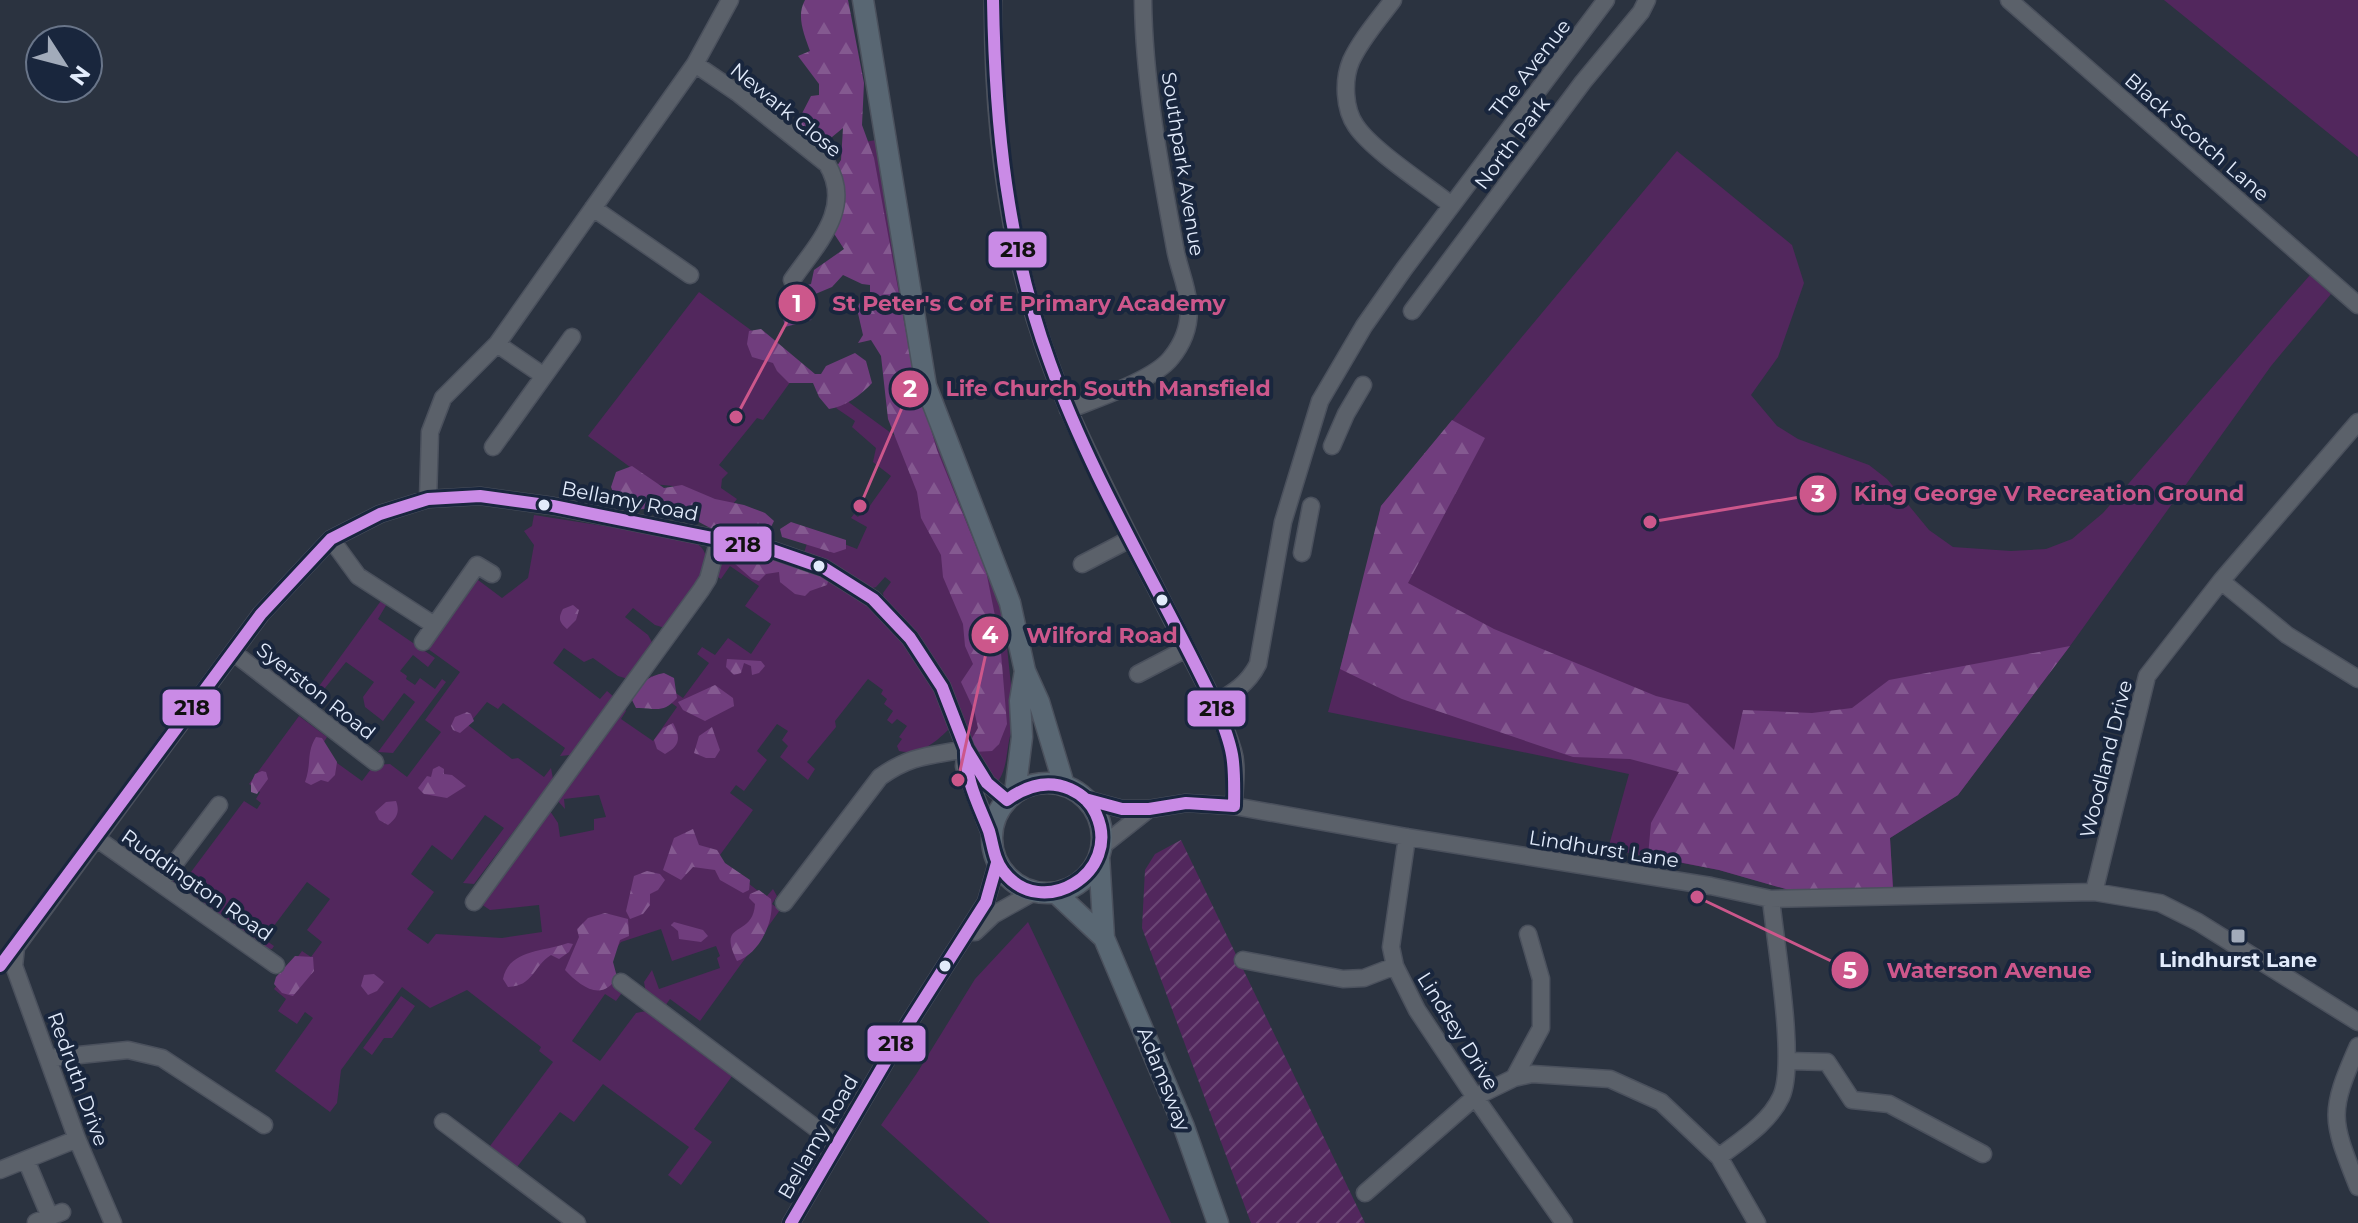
<svg xmlns="http://www.w3.org/2000/svg" width="2358" height="1223" viewBox="0 0 2358 1223" font-family="Montserrat,sans-serif">
<defs>
<pattern id="forest-firs" width="22" height="20" patternUnits="userSpaceOnUse" patternTransform="scale(2)"><rect width="22" height="20" fill="#703d7d"/><path d="M5 1l3.5 6h-7zM16 11l3.5 6h-7z" fill="#845990"/></pattern>
<pattern id="garden-furrows" width="10" height="10" patternUnits="userSpaceOnUse" patternTransform="scale(2)"><rect width="10" height="10" fill="#52275d"/><path d="M-1 1l2-2M0 10L10 0M9 11l2-2" fill="none" stroke="#6b4675"/></pattern>
</defs>
<rect width="100%" height="100%" fill="#2b3340"/>
<path fill="#52275d" d="M 2164,0 L 2358,0 L 2358,157 Z
M 876,140 L 910,342 L 935,437 L 994,585 L 1005,628 L 1015,723 C 1005,741 1010,762 999,780 L 995,780 C 975,758 970,728 957,701 C 940,662 916,629 884,600 L 883,593 L 891,582 L 885,577 L 876,587 L 870,589 L 804,553 L 809,537 L 829,538 L 857,549 L 867,527 L 851,518 L 854,514 L 858,517 L 861,513 L 864,514 L 891,476 L 873,462 L 876,448 L 852,427 L 855,421 L 836,408 L 843,398 L 902,441 L 859,143 Z
M 1677,151 L 1792,245 L 1804,283 L 1778,357 L 1751,395 L 1777,426 L 1798,439 L 1869,465 L 1887,479 L 1929,530 L 1953,547 L 2011,551 L 2046,549 L 2072,539 L 2103,513 L 2310,275 L 2331,294 L 2271,366 L 2070,646 L 1958,795 L 1890,838 L 1893,889 L 1796,892 L 1719,870 L 1608,849 L 1629,774 L 1328,712 L 1365,578 L 1381,506 Z
M 699,292 L 801,367 L 763,420 L 757,418 L 719,465 L 728,473 L 722,479 L 721,488 L 737,499 L 729,509 L 673,486 L 653,484 L 588,436 Z
M 534,515 L 687,539 C 734,554 681,606 665,628 L 655,625 L 633,608 L 625,617 L 648,635 L 653,644 L 628,679 L 618,676 L 593,658 L 584,662 L 564,648 L 553,663 L 600,699 L 607,691 L 614,697 L 570,755 L 560,756 L 565,748 L 503,703 L 498,709 L 487,702 L 468,725 L 512,759 L 518,758 L 544,777 L 551,768 L 553,779 L 474,884 L 463,883 L 504,828 L 485,815 L 452,860 L 432,845 L 411,874 L 434,892 L 407,929 L 428,944 L 436,934 L 502,938 L 542,932 L 539,905 L 490,910 L 481,904 L 550,811 L 558,823 L 560,837 L 594,830 L 594,819 L 606,817 L 599,795 L 564,799 L 565,809 L 557,800 L 625,709 L 626,711 L 621,719 L 653,741 L 677,707 L 646,684 L 651,676 L 683,698 L 709,663 L 697,654 L 702,647 L 715,655 L 728,638 L 751,654 L 771,624 L 745,606 L 759,586 L 730,566 L 721,579 L 716,576 L 722,556 L 736,560 L 752,552 C 855,581 912,626 950,728 C 936,742 920,756 899,751 L 897,746 L 902,739 L 899,737 L 907,726 L 897,719 L 892,724 L 887,720 L 893,711 L 884,704 L 887,699 L 881,694 L 883,690 L 868,679 L 835,721 L 836,727 L 807,762 L 815,769 L 808,780 L 780,757 L 788,746 L 782,740 L 788,731 L 777,724 L 757,751 L 767,760 L 744,791 L 736,785 L 730,793 L 753,810 L 717,859 L 766,897 L 773,889 L 777,896 L 772,904 L 780,910 L 700,1021 L 670,999 L 665,1006 L 646,993 L 644,982 L 652,970 L 659,989 L 720,968 L 717,958 L 720,956 L 716,946 L 672,961 L 661,929 L 621,942 L 599,971 L 621,988 L 621,994 L 616,1001 L 605,994 L 572,1041 L 600,1061 L 636,1013 L 651,1010 L 735,1072 L 694,1129 L 712,1142 L 681,1185 L 668,1175 L 689,1147 L 603,1084 L 574,1122 L 560,1112 L 517,1167 L 490,1146 L 553,1062 L 539,1051 L 541,1047 L 467,990 L 430,1008 L 402,987 L 341,1070 L 337,1103 L 330,1112 L 275,1071 L 313,1018 L 305,1012 L 297,1024 L 278,1011 L 286,999 L 274,989 L 302,951 L 311,957 L 322,942 L 307,930 L 330,899 L 307,882 L 264,939 L 274,946 L 272,949 L 262,948 L 174,884 L 172,876 L 174,872 L 185,880 L 244,801 L 257,809 L 261,803 L 256,799 L 260,792 L 249,784 L 299,716 L 327,737 L 319,750 L 362,781 L 374,765 L 390,764 L 407,777 L 441,732 L 425,720 L 460,672 L 424,646 L 474,577 L 502,598 L 528,578 L 534,545 L 524,531 L 532,526 Z
M 383,598 L 388,602 L 378,619 L 435,658 L 428,667 L 413,655 L 400,671 L 407,676 L 406,679 L 415,685 L 420,678 L 435,689 L 442,679 L 446,682 L 393,753 L 378,752 L 415,702 L 404,693 L 383,721 L 365,707 L 363,697 L 374,682 L 346,662 L 317,698 L 309,700 Z
M 1028,922 L 1171,1223 L 990,1223 L 881,1125 L 917,1073 L 975,979 Z
M 401,996 L 415,1006 L 392,1038 L 384,1038 L 372,1055 L 363,1048 Z"/>
<path fill="url(#forest-firs)" d="M 805,0 L 848,0 L 864,83 L 862,125 L 874,158 L 912,365 L 937,450 L 986,571 L 1000,641 L 1007,724 L 999,744 L 992,751 L 973,752 L 971,740 L 978,728 L 974,710 L 961,682 L 973,664 L 965,646 L 963,624 L 943,577 L 941,555 L 921,518 L 917,492 L 888,419 L 881,356 L 871,340 L 858,343 L 863,335 L 857,309 L 862,298 L 870,299 L 870,285 L 862,284 L 843,275 L 832,287 L 813,295 L 818,302 L 811,320 L 785,327 L 779,299 L 799,287 L 811,284 L 814,270 L 844,249 L 831,229 L 835,169 L 841,160 L 843,128 L 832,137 L 832,147 L 823,158 L 794,129 L 811,96 L 819,95 L 819,84 L 798,56 L 810,51 C 804,34 796,16 805,0 Z
M 761,329 L 815,374 L 821,374 L 826,366 L 855,353 L 866,361 L 872,383 C 861,395 845,407 829,409 L 819,397 L 813,383 L 789,383 L 777,371 L 773,363 L 752,357 L 747,344 L 749,331 Z
M 1452,420 L 1485,438 L 1408,583 L 1494,629 L 1656,696 L 1688,704 L 1734,750 L 1743,710 L 1812,713 L 1852,708 L 1889,680 L 2070,646 L 1958,795 L 1890,838 L 1893,889 L 1796,892 L 1719,870 L 1648,856 L 1651,823 L 1679,772 L 1630,759 L 1573,757 L 1402,699 L 1340,669 L 1381,506 Z
M 632,466 L 664,488 L 682,485 L 715,499 L 744,505 L 765,513 L 774,521 L 771,527 L 762,533 L 741,534 L 714,530 L 697,521 L 674,517 L 659,507 L 635,510 L 618,504 L 611,487 L 616,472 Z
M 791,522 L 846,540 L 846,549 L 834,553 L 782,537 L 780,529 Z
M 754,552 L 787,564 L 801,565 L 829,578 L 827,585 L 810,591 L 805,596 L 795,594 L 780,582 L 779,572 L 766,574 L 759,581 L 752,579 L 734,563 L 740,555 Z
M 573,605 L 579,610 L 576,620 L 567,629 C 559,622 558,618 563,609 Z
M 727,659 L 761,661 L 765,666 L 759,673 L 752,675 L 751,666 L 744,663 L 741,673 L 734,675 L 726,667 Z
M 664,673 L 674,678 L 677,698 C 662,715 654,707 636,708 L 630,696 C 639,683 649,676 664,673 Z
M 715,685 L 733,698 L 734,706 L 705,721 L 683,710 L 678,702 Z
M 467,712 L 471,714 L 474,721 L 460,733 L 453,730 L 451,726 L 455,717 Z
M 673,723 C 681,738 680,746 665,754 L 657,749 L 654,740 L 663,728 Z
M 712,727 L 720,750 L 715,758 L 706,758 L 694,753 L 699,736 Z
M 316,737 L 322,738 L 337,762 L 335,775 L 328,782 L 321,780 L 311,785 L 305,782 C 312,763 306,753 316,737 Z
M 439,766 L 444,769 L 444,774 L 452,775 L 466,786 L 447,798 L 424,794 L 418,788 L 427,776 L 431,777 L 433,769 Z
M 262,771 L 266,772 L 268,779 L 257,794 L 251,792 L 251,783 L 255,774 Z
M 396,801 C 400,812 397,818 388,825 L 379,820 L 375,812 L 386,802 Z
M 693,829 L 699,845 L 717,850 L 725,863 L 750,880 L 749,890 L 743,893 L 720,880 L 715,870 L 693,867 L 681,880 L 663,870 L 674,838 Z
M 647,871 L 660,874 L 665,880 L 658,890 L 650,894 L 650,905 L 643,914 L 630,919 L 626,911 L 634,876 Z
M 759,890 L 771,899 C 775,921 759,954 737,961 C 716,919 753,939 755,904 L 749,898 L 750,894 Z
M 605,913 L 628,919 L 629,936 L 620,940 L 613,962 L 617,977 C 602,1003 580,986 565,970 L 579,937 L 577,929 L 588,918 Z
M 674,922 L 703,930 L 708,936 L 701,942 L 679,939 L 678,931 L 671,925 Z
M 568,943 L 573,944 L 569,952 L 559,959 L 551,955 C 533,966 534,986 508,987 L 503,979 C 509,949 544,952 568,943 Z
M 295,956 L 313,957 L 314,971 L 293,996 L 282,993 L 274,984 L 276,977 Z
M 374,974 L 384,982 L 377,991 L 368,995 L 361,986 L 364,975 Z"/>
<path fill="url(#garden-furrows)" d="M 1181,840 L 1365,1223 L 1251,1223 L 1142,928 L 1145,870 L 1155,854 Z"/>
<g fill="none" stroke-linecap="round" stroke-linejoin="round">
<g stroke="#4b515d" stroke-width="19">
<path id="minor" d="M 993,0 C 992,141 1012,284 1070,413 C 1104,489 1143,562 1180,636 C 1199,673 1221,711 1233,751 C 1238,767 1234,789 1234,806
M 1393,0 C 1379,19 1361,39 1351,61 C 1343,80 1344,109 1356,126 C 1372,150 1426,185 1450,204
M 2009,0 L 2358,305
M 695,64 L 739,94 L 827,164 C 854,208 817,244 792,280
M 593,208 L 690,275
M 1412,311 L 1583,82 L 1641,12 L 1647,0
M 497,344 L 544,376
M 1068,410 C 1095,399 1154,380 1171,358 C 1184,342 1191,322 1188,301 C 1186,283 1178,266 1175,248 C 1160,166 1144,83 1143,0
M 1332,446 L 1346,414 L 1363,385
M 493,447 L 572,337
M 428,499 L 430,432 L 443,398 L 497,344 L 695,64 L 730,0
M 331,539 L 358,576 L 434,625
M 1302,553 L 1311,506
M 1082,564 L 1130,539
M 2221,581 L 2287,635 L 2358,679
M 423,642 L 477,565 L 492,574
M 234,653 L 375,762
M 1138,674 L 1186,649
M 1214,704 C 1233,693 1248,684 1258,664 L 1283,522 L 1320,401 L 1364,326 L 1404,269 L 1606,0
M 966,749 L 964,766 L 991,836
M 1085,799 L 1122,809 L 1149,809 L 1186,803 L 1234,806 L 1407,837 L 1711,886 L 1771,899 L 2094,892 L 2160,903 L 2198,922 L 2358,1022
M 1407,837 L 1391,947 L 1395,966 L 1417,1010 L 1475,1097 L 1564,1223
M 96,838 L 276,965
M 1101,847 L 1149,809
M 160,883 L 219,805
M 2094,892 L 2147,676 L 2221,581 L 2358,422
M 474,902 L 701,590 L 708,579 L 719,539
M 784,903 L 880,777 C 911,755 929,756 966,749
M 975,932 L 993,915 L 1034,892
M 1243,960 L 1343,979 L 1364,978 L 1395,966
M 621,982 L 837,1144
M 2358,1046 C 2328,1114 2331,1119 2358,1187
M 50,1058 L 128,1050 L 162,1058 L 264,1125
M 1789,1061 L 1827,1062 L 1852,1100 L 1889,1104 L 1983,1154
M 1514,1078 L 1532,1074 L 1610,1079 L 1661,1102 L 1719,1157 L 1757,1223
M 443,1122 L 577,1223
M 1719,1157 C 1741,1140 1769,1123 1781,1097 C 1797,1064 1775,941 1771,899
M 26,1160 L 50,1217
M 0,1170 L 77,1139
M 1365,1193 L 1475,1097 L 1514,1078 L 1541,1028 L 1541,979 L 1528,934
M 36,1222 L 62,1212
M 113,1223 L 77,1139 L 14,966 L 16,947 L 261,614 L 331,539 L 380,514 L 428,499 L 480,496 L 553,506 L 772,550 L 824,568 L 873,599 L 910,638 L 942,687 L 966,749 L 987,783 L 1007,800
M 791,1223 L 900,1037 L 986,902 L 997,863"/>
</g>
<g stroke="#4b515d" stroke-width="23">
<path id="major" d="M 863,0 L 926,386 L 1010,603 L 1025,671 L 1039,702 L 1064,785
M992 838a55 55 0 1 1 110 0a55 55 0 1 1-110 0Z
M 1015,793 L 1022,737 L 1020,701 L 1025,671
M 1099,856 L 1104,938 L 1184,1127 L 1218,1223
M 1056,893 L 1104,938"/>
</g>
<use href="#minor" stroke="#5b616a" stroke-width="16"/>
<use href="#major" stroke="#596773" stroke-width="20"/>
<g stroke="#19263d" stroke-width="18">
<path id="bus-1" d="M 993,0 C 995,124 1007,246 1050,363 C 1093,483 1162,592 1216,707 C 1234,749 1235,761 1234,806 L 1186,803 L 1149,809 L 1122,809 L 1085,799
M 966,749 L 987,783 L 1007,800 C 1026,786 1047,779 1070,789 C 1081,794 1091,803 1096,814 C 1123,873 1041,922 1003,871 C 994,860 993,845 989,831 C 978,803 965,780 966,749 Z
M 0,966 L 261,614 L 331,539 L 380,514 L 428,499 L 480,496 L 553,506 L 772,550 L 824,568 L 873,599 L 910,638 L 942,687 L 966,749
M 791,1223 L 900,1037 L 986,902 L 997,863"/>
</g>
<use href="#bus-1" stroke="#ca8be6" stroke-width="12"/>
</g>
<g fill="#e2ebfb" stroke="#19263d" stroke-width="3">
<circle cx="544" cy="505" r="7"/>
<circle cx="819" cy="566" r="7"/>
<circle cx="1162" cy="600" r="7"/>
<circle cx="945" cy="966" r="7"/>
</g>
<rect fill="#a2abba" stroke="#19263d" stroke-width="3" x="2230" y="928" width="16" height="16" rx="4"/>
<g text-anchor="middle" stroke-width="8" stroke-linejoin="round" paint-order="stroke">
<g font-size="20" fill="#e2ebfb" stroke="#19263d">
<text transform="translate(1530 68) rotate(-52)" y="7">The Avenue</text>
<text transform="translate(786 110) rotate(39)" y="7">Newark Close</text>
<text transform="translate(2197 137) rotate(41)" y="7">Black Scotch Lane</text>
<text transform="translate(1512 143) rotate(-53)" y="7">North Park</text>
<text transform="translate(1183 164) rotate(81)" y="7">Southpark Avenue</text>
<text transform="translate(630 501) rotate(11)" y="7">Bellamy Road</text>
<text transform="translate(316 691) rotate(38)" y="7">Syerston Road</text>
<text transform="translate(2106 759) rotate(-76)" y="7">Woodland Drive</text>
<text transform="translate(1604 849) rotate(9)" y="7">Lindhurst Lane</text>
<text transform="translate(197 885) rotate(35)" y="7">Ruddington Road</text>
<text transform="translate(1458 1031) rotate(58)" y="7">Lindsey Drive</text>
<text transform="translate(78 1079) rotate(70)" y="7">Redruth Drive</text>
<text transform="translate(1164 1079) rotate(68)" y="7">Adamsway</text>
<text transform="translate(818 1137) rotate(-60)" y="7">Bellamy Road</text>
</g>
<g font-size="20" font-weight="bold" fill="#e2ebfb" stroke="#19263d">
<text x="2238" y="967">Lindhurst Lane</text>
</g>
</g>
<path fill="none" stroke="#cc578b" stroke-width="3" d="M736 417L797 303M860 506L910 389M1650 522L1818 494M958 780L990 635M1697 897L1850 970"/>
<g fill="#cc578b" stroke="#19263d" stroke-width="3">
<circle cx="736" cy="417" r="8"/>
<circle cx="860" cy="506" r="8"/>
<circle cx="1650" cy="522" r="8"/>
<circle cx="958" cy="780" r="8"/>
<circle cx="1697" cy="897" r="8"/>
<circle cx="797" cy="303" r="20"/>
<circle cx="910" cy="389" r="20"/>
<circle cx="1818" cy="494" r="20"/>
<circle cx="990" cy="635" r="20"/>
<circle cx="1850" cy="970" r="20"/>
</g>
<g font-size="24" text-anchor="middle" font-weight="bold" fill="#fff">
<text x="797" y="312">1</text>
<text x="910" y="397">2</text>
<text x="1818" y="502">3</text>
<text x="990" y="643">4</text>
<text x="1850" y="979">5</text>
</g>
<g font-size="22" text-anchor="middle" font-weight="bold" fill="#cc578b" stroke="#19263d" stroke-width="8" stroke-linejoin="round" paint-order="stroke">
<text x="1029" y="311">St Peter's C of E Primary Academy</text>
<text x="1108" y="396">Life Church South Mansfield</text>
<text x="2049" y="501">King George V Recreation Ground</text>
<text x="1102" y="643">Wilford Road</text>
<text x="1989" y="978">Waterson Avenue</text>
</g>
<g stroke="#19263d" stroke-width="3">
<rect x="987" y="230" width="61" height="39" rx="8" fill="#ca8be6"/>
<rect x="712" y="525" width="61" height="38" rx="8" fill="#ca8be6"/>
<rect x="161" y="688" width="61" height="39" rx="8" fill="#ca8be6"/>
<rect x="1186" y="689" width="61" height="39" rx="8" fill="#ca8be6"/>
<rect x="866" y="1024" width="61" height="39" rx="8" fill="#ca8be6"/>
</g>
<g font-size="22" text-anchor="middle" font-weight="bold" fill="#111">
<text x="1018" y="257">218</text>
<text x="743" y="552">218</text>
<text x="192" y="715">218</text>
<text x="1217" y="716">218</text>
<text x="896" y="1051">218</text>
</g>
<g transform="translate(64 64) rotate(126)"><circle r="38" fill="#19263d" stroke="#697589" stroke-width="2"/>
<path d="M0-6L14 30L0 20L-14 30Z" fill="#a2abba"/>
<text y="-12" font-size="22" font-weight="bold" text-anchor="middle" fill="#e2ebfb">N</text>
</g>
</svg>
